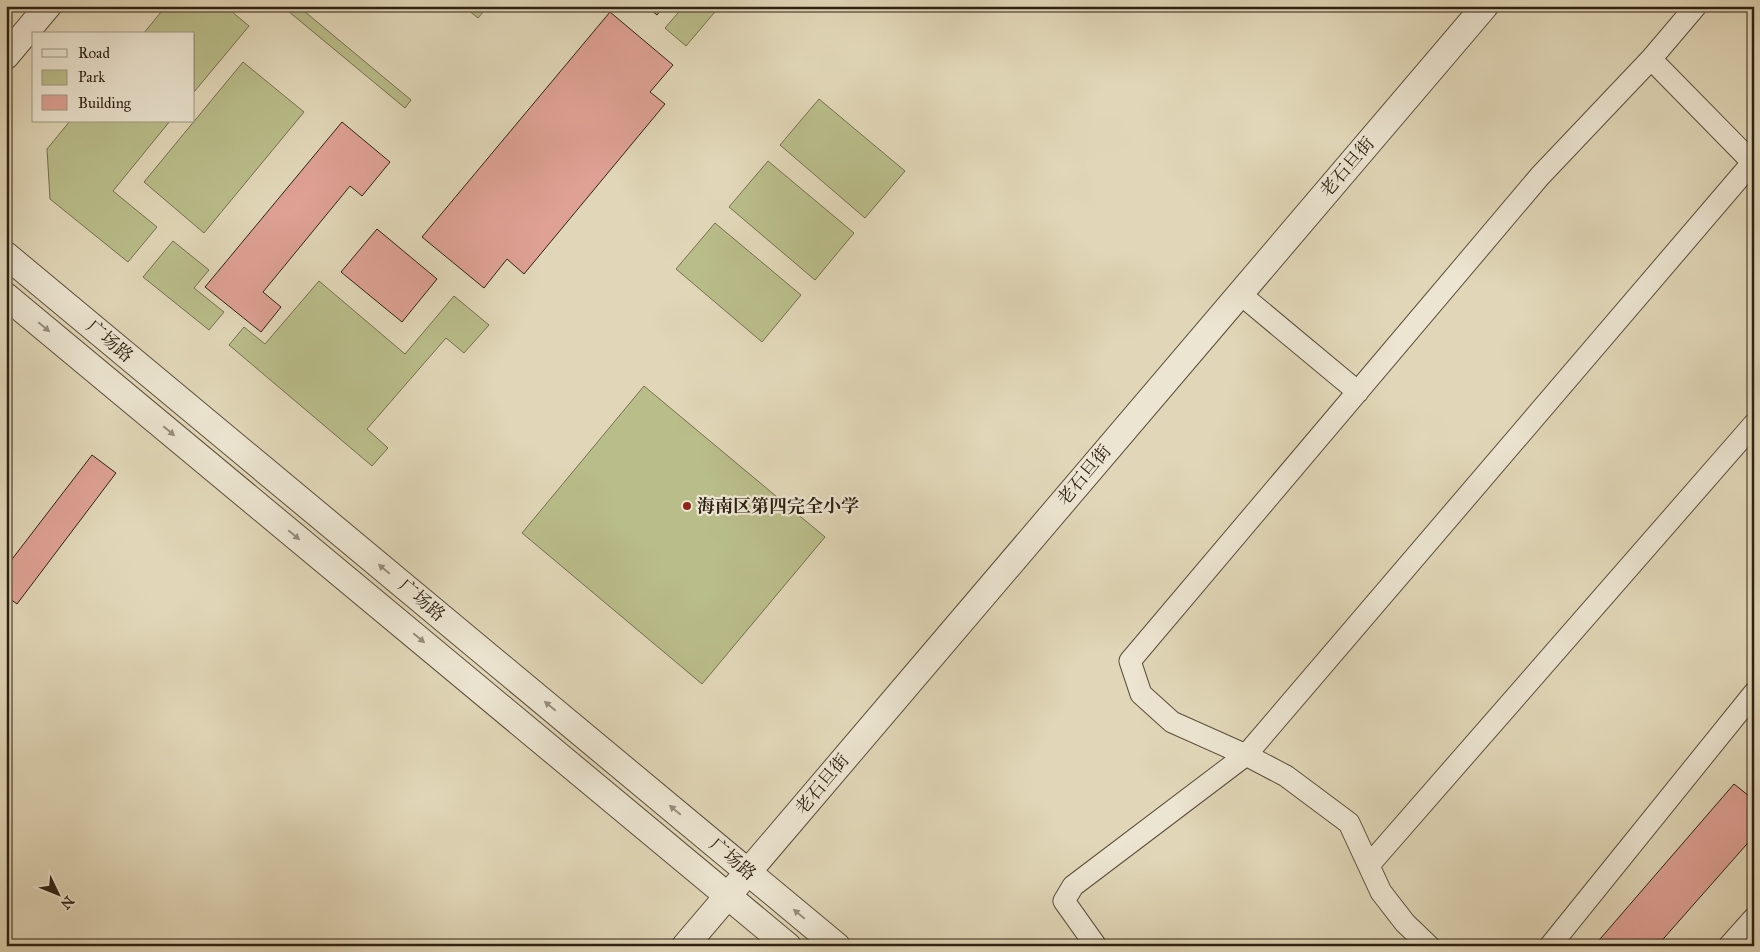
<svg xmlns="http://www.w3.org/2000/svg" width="1760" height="952" viewBox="0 0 1760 952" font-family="'IM FELL Great Primer','Noto Serif SC',serif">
<rect width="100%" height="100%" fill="#e1d7b8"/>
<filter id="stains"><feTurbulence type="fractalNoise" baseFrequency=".004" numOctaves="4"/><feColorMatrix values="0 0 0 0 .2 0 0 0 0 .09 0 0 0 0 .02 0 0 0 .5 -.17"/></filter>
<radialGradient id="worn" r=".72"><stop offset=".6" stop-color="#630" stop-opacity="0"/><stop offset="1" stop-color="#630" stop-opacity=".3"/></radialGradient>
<path fill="#b9bd8a" stroke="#746f4e" d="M 166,6 L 225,6 L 249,26 L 194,92 L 194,34 L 143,34 Z
M 282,6 L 298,6 L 411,100 L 405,108 Z
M 463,6 L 479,6 L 484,11 L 478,18 Z
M 684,6 L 720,6 L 686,46 L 665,28 Z
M 243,62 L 304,112 L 204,233 L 144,182 Z
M 819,99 L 905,171 L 865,218 L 780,145 Z
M 70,121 L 170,121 L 113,191 L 157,227 L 128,262 L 50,199 L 47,149 Z
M 768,161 L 854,233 L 815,280 L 729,207 Z
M 715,223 L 801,295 L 762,342 L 676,269 Z
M 173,241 L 209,270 L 194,288 L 224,312 L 209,330 L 143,277 Z
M 319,281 L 405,354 L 454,296 L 489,325 L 464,353 L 446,338 L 367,429 L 388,448 L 372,466 L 229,345 L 244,327 L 265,344 Z
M 644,386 L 825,537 L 702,684 L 522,533 Z"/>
<path fill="#dea194" stroke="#2e2113" d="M 646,6 L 664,6 L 657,15 Z
M 610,12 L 673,65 L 650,92 L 665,104 L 524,274 L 507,259 L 484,288 L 422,237 Z
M 342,122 L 390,162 L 362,196 L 350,186 L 263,292 L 281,307 L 261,332 L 205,287 Z
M 377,229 L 437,279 L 402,322 L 341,272 Z
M 92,455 L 116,473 L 17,604 L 6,596 L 6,567 Z
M 1734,784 L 1754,800 L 1754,836 L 1657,946 L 1594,946 Z"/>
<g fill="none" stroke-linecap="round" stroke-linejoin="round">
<g stroke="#5b4e3c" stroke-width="23">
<path id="minor" d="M 1651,59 L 1696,6
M 1239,293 L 1358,392
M 1369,865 L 1754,424
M 1096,946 L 1064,901 L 1073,886 L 1246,755 L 1752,163
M 1429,946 L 1405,923 L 1381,892 L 1349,823 L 1286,776 L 1246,755 L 1172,722 L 1141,694 L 1130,661 L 1540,176 L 1651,59 L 1754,164
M 1550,946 L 1754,693
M 1729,946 L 1754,918"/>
</g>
<g stroke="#5b4e3c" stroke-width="28">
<path id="tertiary" d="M 6,56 L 48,6
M 6,255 L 837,946
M 6,296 L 788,946
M 685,946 L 1485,6"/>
</g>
<use href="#minor" stroke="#ece5d1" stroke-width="21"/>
<use href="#tertiary" stroke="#ece5d1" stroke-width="26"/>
</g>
<defs><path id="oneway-solid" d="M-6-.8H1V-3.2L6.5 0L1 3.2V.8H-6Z" transform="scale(1.25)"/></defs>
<g fill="#968d7c">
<use href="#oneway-solid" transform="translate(44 327) rotate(40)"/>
<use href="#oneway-solid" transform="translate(169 431) rotate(40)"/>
<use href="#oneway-solid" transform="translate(294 535) rotate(40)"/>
<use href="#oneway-solid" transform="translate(384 569) rotate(-140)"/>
<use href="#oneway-solid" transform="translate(419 638) rotate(40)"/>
<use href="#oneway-solid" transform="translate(550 706) rotate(-140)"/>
<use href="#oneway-solid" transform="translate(675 810) rotate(-140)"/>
<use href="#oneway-solid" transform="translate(799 914) rotate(-140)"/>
</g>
<circle fill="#8f2418" stroke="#ece5d1" stroke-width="2" cx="687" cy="506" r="5"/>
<g text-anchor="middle" stroke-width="4.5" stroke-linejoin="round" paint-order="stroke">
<g font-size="18" fill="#2e2113" stroke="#ece5d1">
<text transform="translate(1347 167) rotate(-49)" y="6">老石旦街</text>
<text transform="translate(110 341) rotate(40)" y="6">广场路</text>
<text transform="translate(1084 475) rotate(-50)" y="6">老石旦街</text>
<text transform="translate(422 600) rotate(40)" y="6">广场路</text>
<text transform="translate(822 784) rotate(-50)" y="6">老石旦街</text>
<text transform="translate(733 859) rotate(40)" y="6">广场路</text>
</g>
<g font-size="18" font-weight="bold" fill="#2e2113" stroke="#ece5d1" text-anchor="start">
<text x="697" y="512">海南区第四完全小学</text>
</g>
</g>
<rect width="1760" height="952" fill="none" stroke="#e1d7b8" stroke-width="25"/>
<rect x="8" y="8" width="1745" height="937" fill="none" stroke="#2e2113" stroke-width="2.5"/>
<rect x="12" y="12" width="1735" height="927" fill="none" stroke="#2e2113"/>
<rect x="32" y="32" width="162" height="90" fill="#ece5d1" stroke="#a09785"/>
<rect x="42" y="49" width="25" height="8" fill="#ece5d1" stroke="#a09785"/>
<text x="78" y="58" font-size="15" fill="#2e2113">Road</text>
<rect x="42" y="70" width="25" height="15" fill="#b9bd8a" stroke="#a09785"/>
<text x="78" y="82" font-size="15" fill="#2e2113">Park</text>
<rect x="42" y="95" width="25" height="15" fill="#dea194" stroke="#a09785"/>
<text x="78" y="108" font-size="15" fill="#2e2113">Building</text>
<g transform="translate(58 894) rotate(133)" stroke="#ece5d1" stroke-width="4" paint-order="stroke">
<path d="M0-4L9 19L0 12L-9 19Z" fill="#2e2113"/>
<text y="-8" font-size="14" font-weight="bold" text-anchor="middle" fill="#2e2113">N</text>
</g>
<rect width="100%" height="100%" filter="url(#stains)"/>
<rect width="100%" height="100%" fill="url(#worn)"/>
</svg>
